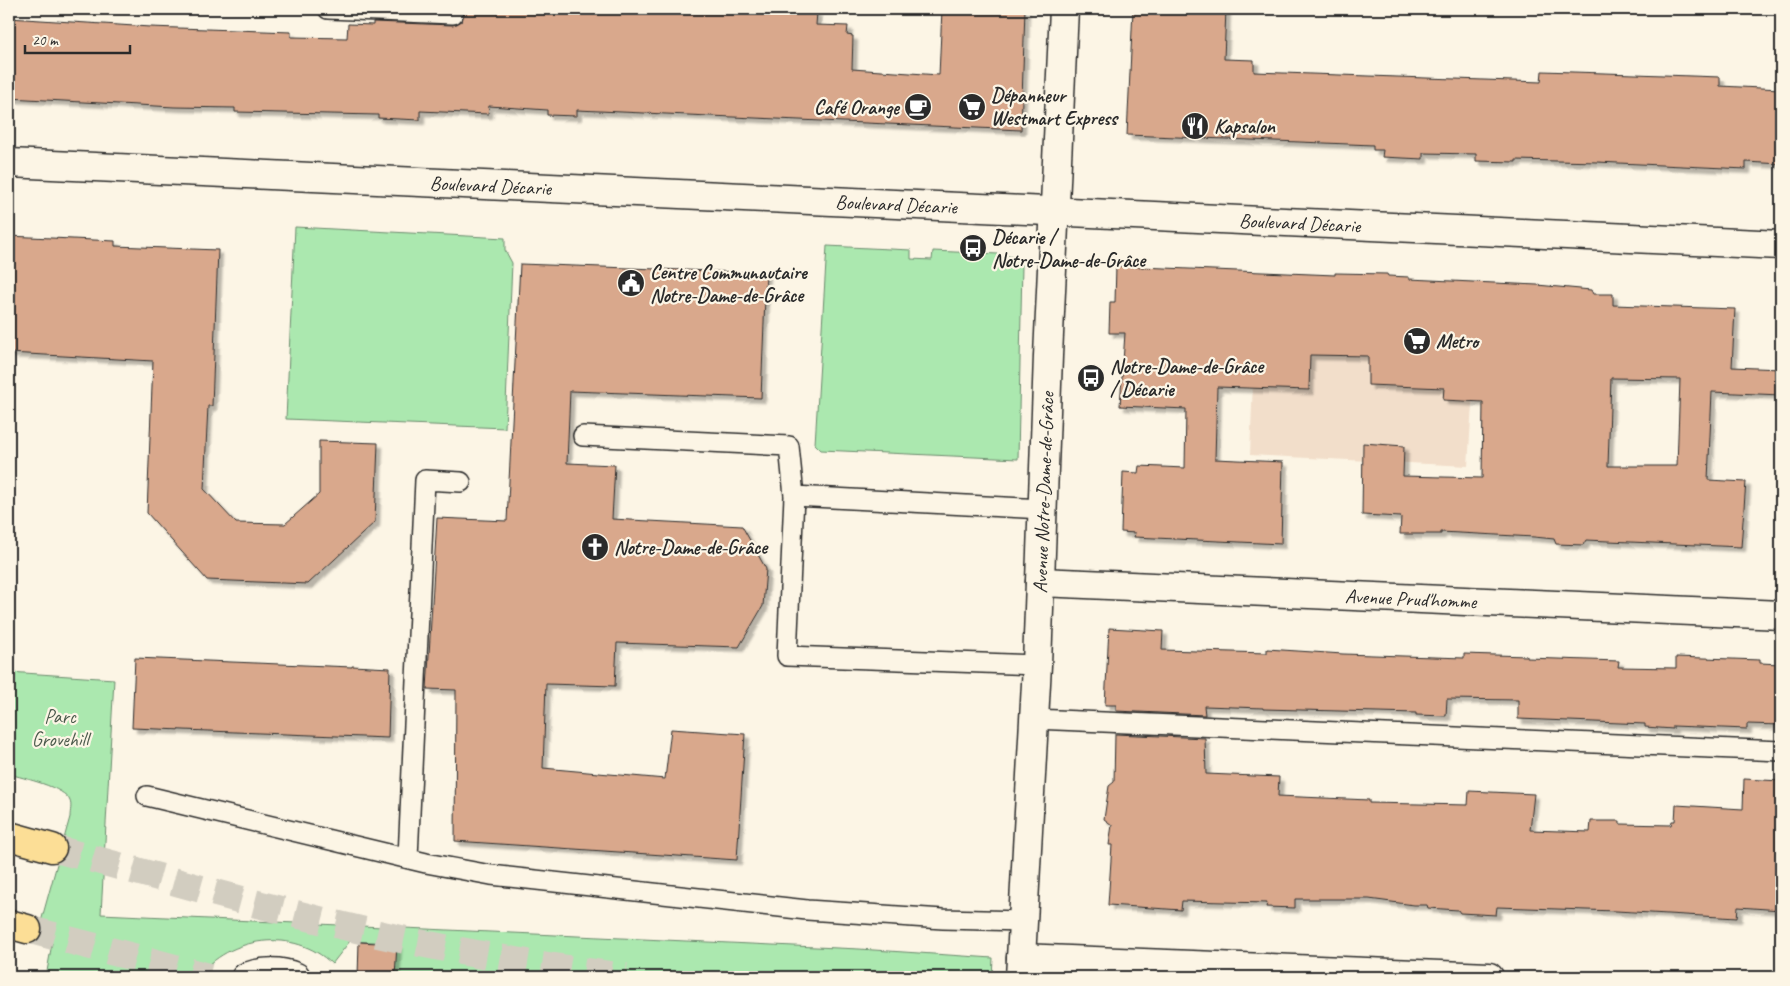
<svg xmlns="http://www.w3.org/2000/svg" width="1790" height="986" viewBox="0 0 1790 986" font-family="Caveat,sans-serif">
<defs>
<filter id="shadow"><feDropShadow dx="4.5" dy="4.5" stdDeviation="1" flood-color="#0004"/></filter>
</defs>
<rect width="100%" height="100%" fill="#fcf5e5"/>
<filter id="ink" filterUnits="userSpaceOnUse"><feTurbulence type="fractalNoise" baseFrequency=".02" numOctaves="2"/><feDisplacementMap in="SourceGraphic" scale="10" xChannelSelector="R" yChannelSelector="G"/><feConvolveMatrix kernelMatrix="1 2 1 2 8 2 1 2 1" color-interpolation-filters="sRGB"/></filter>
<g filter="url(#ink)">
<path fill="#f2deca" d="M 1257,282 L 1479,295 L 1468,466 L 1250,455 Z"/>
<path fill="#abe8af" stroke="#6b8a6d" d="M 295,227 L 505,238 L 505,250 L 512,263 L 505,428 L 286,419 Z
M 827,246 L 911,250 L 911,259 L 932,260 L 933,251 L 998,254 L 1018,258 L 1022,265 L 1018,459 L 821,450 L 815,444 Z
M 9,672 L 114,679 L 101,914 L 859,949 L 993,958 L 992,977 L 395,977 L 396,943 L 350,941 L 332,964 C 294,927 229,936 198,977 L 46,977 L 52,943 L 39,929 L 70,817 C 70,811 72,806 70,801 C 65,787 23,778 9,774 Z"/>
<path fill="#d9a88c" stroke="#2b2b2b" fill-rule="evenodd" filter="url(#shadow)" d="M 465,9 L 814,9 L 813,12 L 817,12 L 816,25 L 848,26 L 847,35 L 853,36 L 852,69 L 939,75 L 942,9 L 1025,9 L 1021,130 L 577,110 L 577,116 L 547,115 L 547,110 L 489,106 L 488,114 L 420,111 L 420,120 L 378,118 L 378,115 L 235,112 L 235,108 L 174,107 L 9,98 L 9,18 L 150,27 L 291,32 L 291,37 L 347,38 L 348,24 L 373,25 L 373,22 L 453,25 L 462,21 Z
M 1133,9 L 1170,11 L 1170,9 L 1226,9 L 1224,59 L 1254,60 L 1254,72 L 1541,82 L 1542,71 L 1635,74 L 1720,77 L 1720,86 L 1781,89 L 1781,164 L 1746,162 L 1746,169 L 1597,162 L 1516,160 L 1516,162 L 1476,161 L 1476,154 L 1423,153 L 1423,159 L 1382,157 L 1383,150 L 1373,150 L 1373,145 L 1127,135 Z
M 9,236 L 115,241 L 115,246 L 218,250 L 212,406 L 208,406 L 204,489 L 236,523 L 285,524 L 319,494 L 319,441 L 378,443 L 375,522 L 308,584 L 207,580 L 147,513 L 153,361 L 9,353 Z
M 520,264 L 766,273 L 761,398 L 570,391 L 567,463 L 615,465 L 612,519 L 742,526 L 766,569 L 763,606 L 739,647 L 617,643 L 615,686 L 546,684 L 543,768 L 665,779 L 671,729 L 745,734 L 737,860 L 455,841 L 456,690 L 427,689 L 437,518 L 507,521 Z
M 1116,266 L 1335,275 L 1335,273 L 1387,274 L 1388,276 L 1409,277 L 1409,279 L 1537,285 L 1591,290 L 1593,294 L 1613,294 L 1613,305 L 1735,309 L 1732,367 L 1781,369 L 1781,395 L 1712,392 L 1708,480 L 1746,482 L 1741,547 L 1586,540 L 1583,545 L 1556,544 L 1554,539 L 1534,537 L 1441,532 L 1441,534 L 1400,534 L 1401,517 L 1362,515 L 1363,443 L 1404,446 L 1403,476 L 1482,478 L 1483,402 L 1443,400 L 1444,388 L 1368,385 L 1368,356 L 1310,355 L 1309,390 L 1217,387 L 1215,459 L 1283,462 L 1281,544 L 1134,537 L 1135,533 L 1121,532 L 1123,472 L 1138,473 L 1139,466 L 1185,468 L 1186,409 L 1120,406 L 1125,333 L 1109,333 L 1110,302 L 1115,302 ZM 1611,378 L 1680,379 L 1677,466 L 1608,466 Z
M 1109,628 L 1163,631 L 1162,650 L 1267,653 L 1267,649 L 1343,654 L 1464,658 L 1464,654 L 1495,655 L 1527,656 L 1527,658 L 1619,661 L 1618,667 L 1676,668 L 1676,657 L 1760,660 L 1760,663 L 1781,664 L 1781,725 L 1747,724 L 1747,729 L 1673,726 L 1673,729 L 1645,727 L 1645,724 L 1518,719 L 1518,700 L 1447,699 L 1446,716 L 1416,715 L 1416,713 L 1263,709 L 1263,708 L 1204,706 L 1205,715 L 1116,711 L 1116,705 L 1105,705 Z
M 135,658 L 352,667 L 352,666 L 390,668 L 388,738 L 132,728 Z
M 1115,734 L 1205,738 L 1206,774 L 1279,777 L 1278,796 L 1369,800 L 1369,803 L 1468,805 L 1469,791 L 1534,794 L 1530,830 L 1590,832 L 1591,821 L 1620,821 L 1620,824 L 1671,825 L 1672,821 L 1675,821 L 1676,805 L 1743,809 L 1744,779 L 1781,781 L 1781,910 L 1738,907 L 1737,918 L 1616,911 L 1497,907 L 1496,915 L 1460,913 L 1458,910 L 1428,908 L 1427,905 L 1414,905 L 1369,899 L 1295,899 L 1295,908 L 1266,907 L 1267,903 L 1182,901 L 1181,910 L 1108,905 L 1112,845 L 1109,845 L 1112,825 L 1104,819 L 1109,786 L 1114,782 Z
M 359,942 L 397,944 L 395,977 L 358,976 Z"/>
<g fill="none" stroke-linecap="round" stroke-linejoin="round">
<path stroke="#d2cdc0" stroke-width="28" stroke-dasharray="28 14" stroke-linecap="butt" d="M 52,848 C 132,869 212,893 292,913 C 402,942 514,963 626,977
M 27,929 L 209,977"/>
<g stroke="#2b2b2b" stroke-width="22">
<path id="service" d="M 328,9 L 453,14 L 454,9
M 583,436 L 789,446 L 794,496 L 787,656 L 1037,665
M 794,496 L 1043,509
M 1034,719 L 1781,751
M 147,796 L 426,863 L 491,875 L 807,910 L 943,919 L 1023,921
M 408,858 L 425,480 L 461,482"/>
</g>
<g stroke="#2b2b2b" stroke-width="31">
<g id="minor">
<path id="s1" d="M 1040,582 L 1781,615"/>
<path d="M 1021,958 L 1489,977"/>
<path d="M 246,977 C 263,971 279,970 296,977"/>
<path id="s2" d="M 1020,977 L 1037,665 L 1048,356 L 1064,9"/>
</g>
</g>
<g stroke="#2b2b2b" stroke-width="31">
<g id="secondary">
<path id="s3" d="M 9,163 L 1781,245"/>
</g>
</g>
<g stroke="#2b2b2b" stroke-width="31">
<path id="motorway" d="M 9,836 L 52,848
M 9,924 L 27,929"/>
</g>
<use href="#service" stroke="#fcf5e5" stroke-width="19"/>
<use href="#minor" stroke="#fcf5e5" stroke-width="28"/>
<use href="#secondary" stroke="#fcf5e5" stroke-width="28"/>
<use href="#motorway" stroke="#fcde96" stroke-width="28"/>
</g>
</g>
<defs>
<g id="cafe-disc" transform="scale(1.4375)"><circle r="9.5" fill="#2b2b2b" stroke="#fcf5e5"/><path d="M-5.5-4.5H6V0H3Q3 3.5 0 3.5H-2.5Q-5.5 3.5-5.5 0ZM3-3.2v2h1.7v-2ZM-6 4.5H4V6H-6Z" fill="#fff"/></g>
<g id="supermarket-disc" transform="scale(1.4375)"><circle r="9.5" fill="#2b2b2b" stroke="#fcf5e5"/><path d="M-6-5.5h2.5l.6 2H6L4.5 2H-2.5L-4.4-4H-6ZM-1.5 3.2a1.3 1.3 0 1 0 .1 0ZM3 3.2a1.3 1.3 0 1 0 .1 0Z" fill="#fff"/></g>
<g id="restaurant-disc" transform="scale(1.4375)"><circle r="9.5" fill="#2b2b2b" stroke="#fcf5e5"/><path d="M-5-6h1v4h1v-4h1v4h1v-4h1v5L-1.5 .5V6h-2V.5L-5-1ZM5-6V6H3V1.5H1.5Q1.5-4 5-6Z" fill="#fff"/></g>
<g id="bus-disc" transform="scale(1.4375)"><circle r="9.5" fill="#2b2b2b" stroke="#fcf5e5"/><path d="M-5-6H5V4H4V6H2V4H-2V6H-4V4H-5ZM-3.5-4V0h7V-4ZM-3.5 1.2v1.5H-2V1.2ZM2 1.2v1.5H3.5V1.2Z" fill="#fff"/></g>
<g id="civic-disc" transform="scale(1.4375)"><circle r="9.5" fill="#2b2b2b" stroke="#fcf5e5"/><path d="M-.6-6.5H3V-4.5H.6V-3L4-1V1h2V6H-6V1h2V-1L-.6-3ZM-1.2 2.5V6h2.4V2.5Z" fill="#fff"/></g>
<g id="church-disc" transform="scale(1.4375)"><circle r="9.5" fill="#2b2b2b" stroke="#fcf5e5"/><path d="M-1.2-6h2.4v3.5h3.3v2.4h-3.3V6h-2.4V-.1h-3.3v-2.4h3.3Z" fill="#fff"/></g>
</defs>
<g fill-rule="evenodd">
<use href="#cafe-disc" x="918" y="107"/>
<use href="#supermarket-disc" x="972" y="107"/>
<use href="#restaurant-disc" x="1195" y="126"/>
<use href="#bus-disc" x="973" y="248"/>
<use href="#civic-disc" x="631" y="283"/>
<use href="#supermarket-disc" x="1417" y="341"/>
<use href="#bus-disc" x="1091" y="378"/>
<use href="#church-disc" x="595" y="547"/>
</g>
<g text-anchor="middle" stroke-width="4.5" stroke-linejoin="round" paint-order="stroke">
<g font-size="20" font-weight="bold" fill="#2b2b2b" stroke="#fcf5e5" text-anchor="start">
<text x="991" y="102">Dépanneur<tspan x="991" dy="23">Westmart Express</tspan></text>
<text x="899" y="114" text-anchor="end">Café Orange</text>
<text x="1214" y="133">Kapsalon</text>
<text x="992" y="244">Décarie /<tspan x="992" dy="23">Notre-Dame-de-Grâce</tspan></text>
<text x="650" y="279">Centre Communautaire<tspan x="650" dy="23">Notre-Dame-de-Grâce</tspan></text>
<text x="1436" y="348">Metro</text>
<text x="1110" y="373">Notre-Dame-de-Grâce<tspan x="1110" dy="23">/ Décarie</tspan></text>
<text x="614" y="554">Notre-Dame-de-Grâce</text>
</g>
<g font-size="20" fill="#2b2b2b" stroke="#fcf5e5">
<text dy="7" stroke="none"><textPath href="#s3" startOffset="482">Boulevard Décarie</textPath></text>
<text dy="7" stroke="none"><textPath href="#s3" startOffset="888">Boulevard Décarie</textPath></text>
<text dy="7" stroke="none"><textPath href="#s3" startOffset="1292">Boulevard Décarie</textPath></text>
<text dy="7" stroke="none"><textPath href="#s2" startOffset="485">Avenue Notre-Dame-de-Grâce</textPath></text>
<text dy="7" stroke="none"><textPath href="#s1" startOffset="371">Avenue Prud'homme</textPath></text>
</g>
<g font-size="20" fill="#4b5a4c" stroke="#fcf5e5">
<text x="60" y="723">Parc<tspan x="60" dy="23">Grovehill</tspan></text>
</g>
</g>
<rect width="1790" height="986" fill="none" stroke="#fcf5e5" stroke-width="30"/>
<rect x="15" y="15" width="1760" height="956" fill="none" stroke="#2b2b2b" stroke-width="2" filter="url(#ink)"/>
<path d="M25 45v8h105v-8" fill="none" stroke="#2b2b2b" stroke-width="2.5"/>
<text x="32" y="45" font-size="15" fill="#2b2b2b" stroke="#fcf5e5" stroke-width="4" paint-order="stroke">20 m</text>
</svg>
